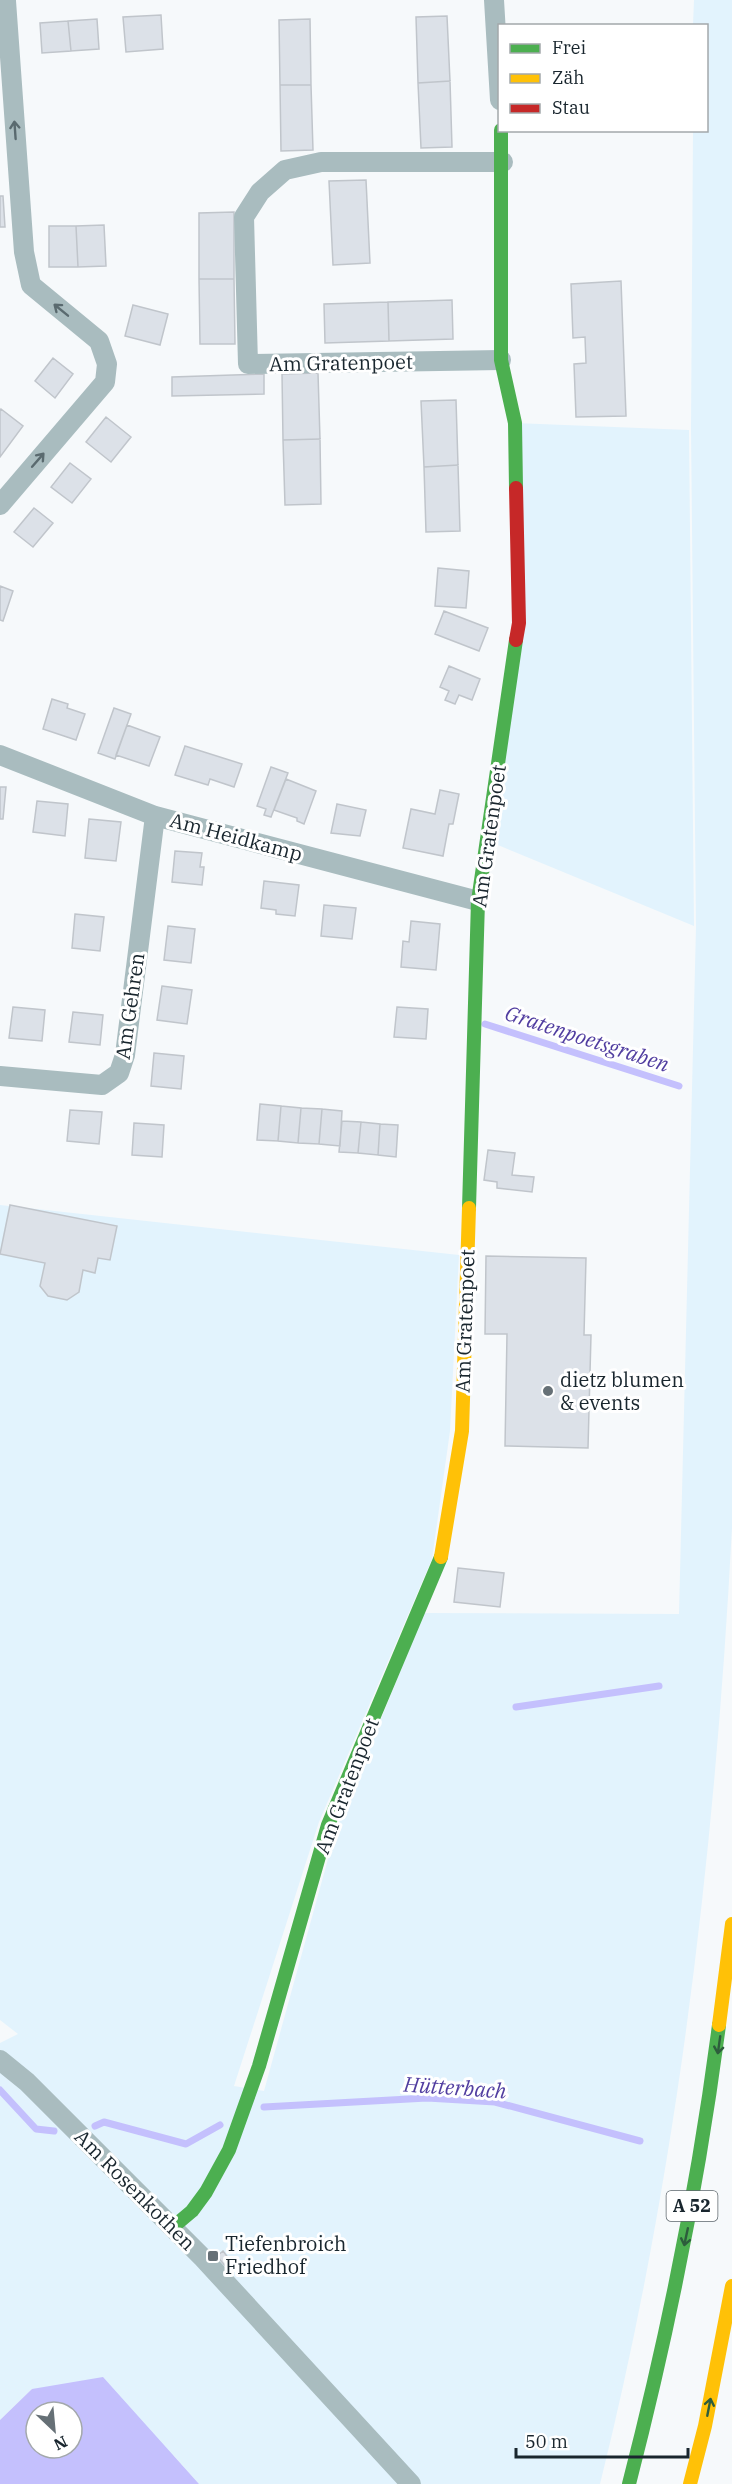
<svg xmlns="http://www.w3.org/2000/svg" width="732" height="2484" viewBox="0 0 732 2484" font-family="'IBM Plex Serif',serif">
<rect width="100%" height="100%" fill="#f6f9fb"/>
<path fill="#e2f3fd" d="M 694,0 L 732,0 L 732,1528 C 715,1850 678,2171 600,2484 L 199,2484 L 174,2456 L 32,2389 L 0,2420 L 0,2043 L 18,2034 L 0,2020 L 0,1205 L 459,1255 L 450,1431 L 432,1559 L 319,1822 L 234,2086 L 264,2091 L 336,1830 L 424,1613 L 679,1614 L 696,927 L 691,428 L 693,131 L 706,130 L 706,26 L 693,25 Z
M 515,423 L 689,430 L 694,926 L 488,841 L 519,623 Z"/>
<path fill="#c4c0fd" fill-rule="evenodd" d="M 103,2377 L 199,2484 L 0,2484 L 0,2420 L 32,2389 ZM 36,2412 L 72,2412 L 72,2448 L 36,2448 Z"/>
<g fill="none" stroke-linecap="round" stroke-linejoin="round">
<path stroke="#c4c0fd" stroke-width="7" d="M 485,1024 L 679,1086
M 516,1707 L 659,1686
M 0,2090 L 36,2129 L 54,2131
M 264,2107 L 427,2098 L 495,2102 L 640,2141
M 95,2126 L 104,2122 L 186,2144 L 220,2125"/>
</g>
<path fill="#dce1e8" stroke="#c0c5cb" stroke-width="1.5" d="M 161,15 L 163,49 L 126,52 L 123,17 Z
M 447,16 L 450,81 L 418,83 L 416,17 Z
M 97,19 L 99,49 L 71,51 L 68,21 Z
M 310,19 L 311,85 L 280,85 L 279,20 Z
M 68,21 L 71,51 L 42,53 L 40,23 Z
M 450,81 L 452,147 L 421,148 L 418,83 Z
M 280,85 L 311,85 L 313,150 L 281,151 Z
M 366,180 L 370,263 L 333,265 L 329,181 Z
M 0,196 L 3,196 L 5,227 L 0,227 Z
M 234,212 L 234,279 L 199,279 L 199,213 Z
M 104,225 L 106,266 L 78,267 L 76,226 Z
M 49,226 L 76,226 L 78,267 L 49,267 Z
M 199,279 L 234,279 L 235,344 L 200,344 Z
M 621,281 L 626,416 L 576,417 L 574,364 L 586,363 L 585,337 L 573,338 L 571,284 Z
M 452,300 L 453,339 L 389,341 L 388,302 Z
M 388,302 L 389,341 L 325,343 L 324,304 Z
M 133,305 L 168,314 L 160,345 L 125,336 Z
M 53,358 L 73,374 L 55,398 L 35,381 Z
M 318,373 L 320,439 L 283,440 L 282,374 Z
M 264,374 L 264,394 L 172,396 L 172,377 Z
M 456,400 L 458,465 L 424,467 L 421,401 Z
M 1,409 L 23,426 L 0,457 L 0,411 Z
M 106,417 L 131,437 L 111,462 L 86,442 Z
M 320,439 L 321,504 L 285,505 L 283,440 Z
M 70,463 L 91,479 L 72,503 L 51,487 Z
M 458,465 L 460,531 L 426,532 L 424,467 Z
M 34,508 L 53,523 L 33,547 L 14,532 Z
M 438,568 L 469,571 L 466,608 L 435,606 Z
M 0,586 L 13,591 L 3,621 L 0,620 Z
M 444,611 L 488,628 L 479,651 L 435,634 Z
M 449,666 L 480,679 L 472,700 L 459,695 L 455,704 L 445,700 L 449,691 L 440,687 Z
M 52,699 L 68,704 L 67,708 L 85,714 L 76,740 L 43,729 Z
M 114,708 L 131,714 L 115,759 L 98,753 Z
M 127,725 L 160,737 L 149,766 L 116,755 Z
M 185,746 L 242,764 L 234,787 L 210,779 L 208,785 L 175,775 Z
M 271,767 L 288,773 L 271,817 L 264,815 L 266,809 L 257,806 Z
M 286,779 L 316,791 L 304,824 L 297,821 L 297,818 L 274,810 Z
M 0,787 L 6,787 L 3,819 L 0,819 Z
M 440,790 L 459,794 L 453,824 L 449,824 L 443,856 L 403,848 L 411,809 L 435,814 Z
M 37,801 L 68,804 L 65,836 L 33,832 Z
M 337,804 L 366,810 L 360,836 L 331,833 Z
M 89,819 L 121,822 L 116,861 L 85,858 Z
M 175,851 L 202,853 L 200,867 L 204,867 L 202,885 L 172,882 Z
M 264,881 L 299,885 L 295,916 L 276,914 L 276,910 L 261,908 Z
M 324,905 L 356,908 L 352,939 L 321,936 Z
M 75,914 L 104,917 L 100,951 L 72,948 Z
M 411,921 L 440,924 L 436,970 L 401,967 L 403,941 L 409,942 Z
M 168,926 L 195,929 L 191,963 L 164,960 Z
M 162,986 L 192,990 L 187,1024 L 157,1020 Z
M 13,1007 L 45,1010 L 42,1041 L 9,1038 Z
M 397,1007 L 428,1009 L 426,1039 L 394,1037 Z
M 73,1012 L 103,1015 L 100,1045 L 69,1042 Z
M 154,1053 L 184,1056 L 181,1089 L 151,1086 Z
M 260,1104 L 281,1106 L 278,1141 L 257,1140 Z
M 281,1106 L 301,1108 L 298,1143 L 278,1141 Z
M 301,1108 L 322,1109 L 319,1144 L 298,1143 Z
M 322,1109 L 342,1111 L 340,1146 L 319,1144 Z
M 70,1110 L 102,1112 L 99,1144 L 67,1141 Z
M 342,1121 L 361,1122 L 358,1153 L 339,1152 Z
M 361,1122 L 380,1124 L 378,1155 L 358,1153 Z
M 134,1123 L 164,1125 L 162,1157 L 132,1155 Z
M 380,1124 L 398,1125 L 396,1157 L 378,1155 Z
M 488,1150 L 515,1153 L 512,1175 L 534,1177 L 532,1192 L 497,1188 L 497,1182 L 484,1180 Z
M 10,1205 L 117,1226 L 110,1260 L 98,1258 L 95,1273 L 83,1270 L 79,1292 L 67,1300 L 48,1296 L 40,1286 L 45,1263 L 0,1254 Z
M 486,1256 L 586,1258 L 584,1335 L 591,1335 L 588,1448 L 505,1446 L 507,1334 L 485,1334 Z
M 458,1568 L 504,1573 L 500,1607 L 454,1602 Z
M 223,2251 L 232,2263 L 226,2267 L 217,2256 Z"/>
<g fill="none" stroke-linecap="round" stroke-linejoin="round">
<path stroke="#a9bcbf" stroke-width="20" d="M 494,0 L 500,100
M 501,360 L 248,364 L 244,217 L 260,192 L 285,170 L 321,162 L 503,162
M 0,505 L 105,382 L 107,364 L 99,341 L 31,285 L 24,252 L 6,1
M 0,755 L 155,816 L 478,901
M 0,1076 L 102,1085 L 119,1073 L 125,1055 L 155,816
M 0,2060 L 27,2082 L 203,2258 L 411,2484"/>
<path stroke="#4caf50" stroke-width="14" d="M 501,130 L 501,360 L 515,423 L 516,488
M 469,1208 L 478,901 L 516,640
M 173,2227 L 192,2211 L 206,2192 L 229,2150 L 259,2066 L 328,1825 L 441,1557
M 629,2484 C 668,2333 699,2180 719,2025"/>
<path stroke="#ffc107" stroke-width="14" d="M 441,1557 L 462,1431 L 469,1208
M 719,2025 L 732,1924
M 690,2484 L 705,2426 L 732,2286"/>
<path stroke="#c62828" stroke-width="14" d="M 516,488 L 519,623 L 516,640"/>
</g>
<defs><path id="oneway-shaft" d="M-6 0H5M1.5-3L5.5 0L1.5 3" fill="none" stroke-width="1.6" stroke-linecap="round" stroke-linejoin="round" transform="scale(1.5)"/></defs>
<g stroke="#5a6a6f">
<use href="#oneway-shaft" transform="translate(15 130) rotate(-94)"/>
<use href="#oneway-shaft" transform="translate(61 310) rotate(-141)"/>
<use href="#oneway-shaft" transform="translate(38 460) rotate(-49)"/>
</g>
<g stroke="#2d5d3c">
<use href="#oneway-shaft" transform="translate(719 2045) rotate(98)"/>
<use href="#oneway-shaft" transform="translate(686 2237) rotate(102)"/>
<use href="#oneway-shaft" transform="translate(709 2407) rotate(-79)"/>
</g>
<g fill="#667076" stroke="#fff" stroke-width="2">
<circle cx="548" cy="1391" r="6"/>
<rect x="207" y="2250" width="12" height="12" rx="3"/>
</g>
<g text-anchor="middle" stroke-width="6" stroke-linejoin="round" paint-order="stroke">
<rect fill="#fff" stroke="#5e676d" stroke-width="1.5" x="666.5" y="2191" width="51" height="30" rx="4.5"/>
<g font-size="18" font-weight="bold" fill="#19262e">
<text x="692" y="2212">A 52</text>
</g>
<g font-size="20" fill="#19262e" stroke="#fff">
<text transform="translate(341 363) rotate(-1)" y="7">Am Gratenpoet</text>
<text transform="translate(489 836) rotate(-82)" y="7">Am Gratenpoet</text>
<text transform="translate(236 837) rotate(15)" y="7">Am Heidkamp</text>
<text transform="translate(130 1006) rotate(-82)" y="7">Am Gehren</text>
<text transform="translate(465 1321) rotate(-88)" y="7">Am Gratenpoet</text>
<text transform="translate(347 1786) rotate(-69)" y="7">Am Gratenpoet</text>
<text transform="translate(135 2190) rotate(45)" y="7">Am Rosenkothen</text>
</g>
<g font-size="20" fill="#19262e" stroke="#fff" text-anchor="start">
<text x="560" y="1387">dietz blumen<tspan x="560" dy="23">&amp; events</tspan></text>
<text x="225" y="2251">Tiefenbroich<tspan x="225" dy="23">Friedhof</tspan></text>
</g>
<g font-size="21" font-style="italic" fill="#513ea0" stroke="#fff">
<text transform="translate(587 1039) rotate(18)" y="7">Gratenpoetsgraben</text>
<text transform="translate(455 2088) rotate(4)" y="7">Hütterbach</text>
</g>
</g>
<rect x="498" y="24" width="210" height="108" fill="#ffffff" stroke="#a3a8ab" stroke-width="1.5"/>
<rect x="510" y="44" width="30" height="9" fill="#4caf50" stroke="#a3a8ab" stroke-width="1.5"/>
<text x="552" y="54" font-size="18" fill="#19262e">Frei</text>
<rect x="510" y="74" width="30" height="9" fill="#ffc107" stroke="#a3a8ab" stroke-width="1.5"/>
<text x="552" y="84" font-size="18" fill="#19262e">Zäh</text>
<rect x="510" y="104" width="30" height="9" fill="#c62828" stroke="#a3a8ab" stroke-width="1.5"/>
<text x="552" y="114" font-size="18" fill="#19262e">Stau</text>
<g transform="translate(54 2430) rotate(154)"><circle r="28" fill="#ffffff" stroke="#a3a8ab" stroke-width="1.5"/>
<path d="M0-4.5L10 22L0 15L-10 22Z" fill="#667076"/>
<text y="-9" font-size="16" font-weight="bold" text-anchor="middle" fill="#19262e">N</text>
</g>
<path d="M516 2448v9h172v-9" fill="none" stroke="#19262e" stroke-width="3"/>
<text x="525" y="2448" font-size="18" fill="#19262e" stroke="#ffffff" stroke-width="4.5" paint-order="stroke">50 m</text>
</svg>
